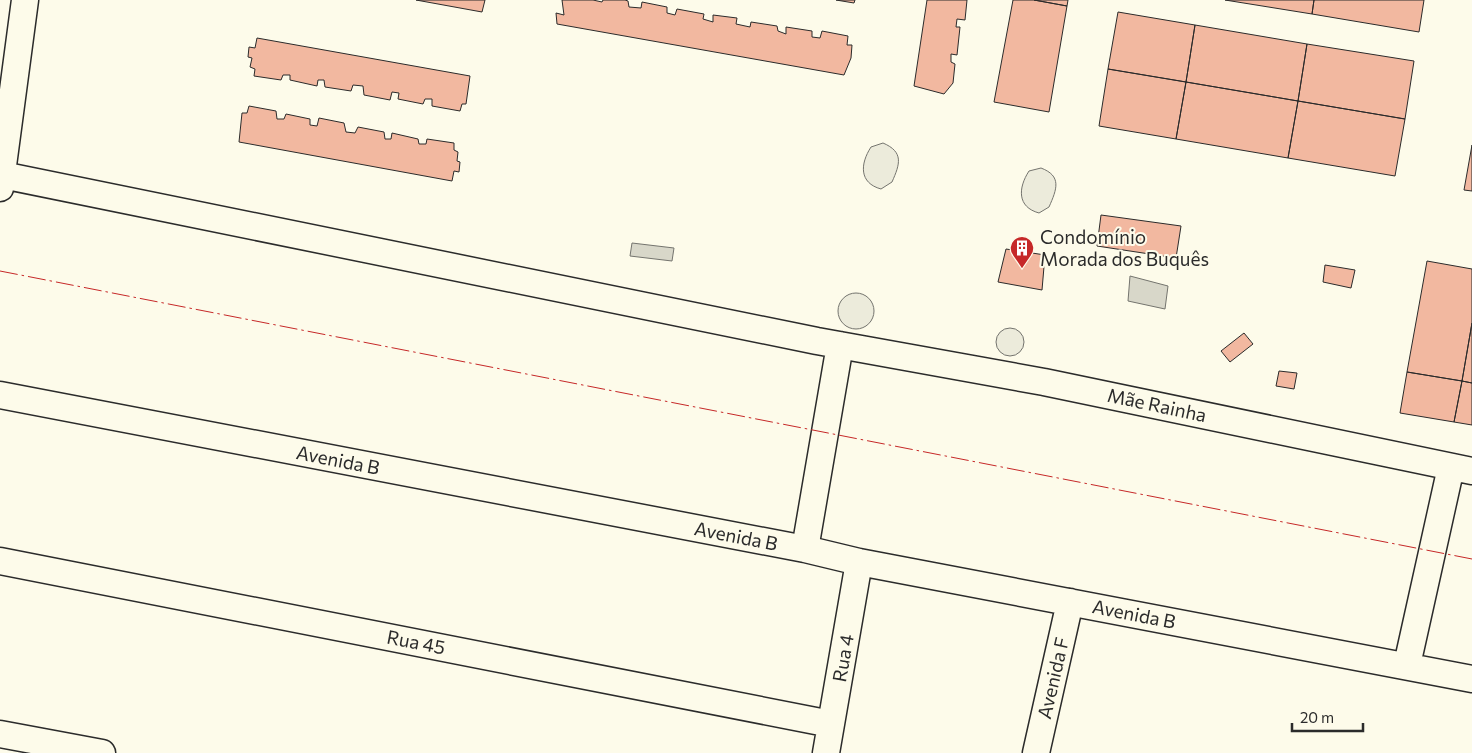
<svg xmlns="http://www.w3.org/2000/svg" width="1472" height="753" viewBox="0 0 1472 753" font-family="Commissioner,sans-serif">
<rect width="100%" height="100%" fill="#fdfbea"/>
<path fill="#ecebdb" stroke="#74746e" d="M 883,143 C 904,152 900,164 892,182 L 881,189 C 859,183 860,164 871,147 Z
M 1041,168 C 1062,176 1057,189 1049,207 L 1039,213 C 1017,207 1018,188 1029,171 Z
M838 311a18 18 0 1 1 36 0a18 18 0 1 1-36 0Z
M996 342a14 14 0 1 1 28 0a14 14 0 1 1-28 0Z"/>
<path fill="#d8d7c9" stroke="#74746e" d="M 632,243 L 674,248 L 672,261 L 630,256 Z
M 1130,276 L 1168,286 L 1165,309 L 1128,301 Z"/>
<path fill="#f2b8a0" stroke="#2b2b2b" d="M 416,0 L 485,0 L 482,12 Z
M 562,0 L 593,0 L 602,2 L 603,0 L 625,0 L 628,1 L 629,7 L 641,8 L 642,2 L 667,7 L 667,13 L 675,15 L 677,9 L 704,14 L 703,19 L 713,22 L 713,15 L 737,18 L 736,24 L 750,27 L 751,22 L 777,26 L 778,31 L 786,34 L 786,27 L 812,31 L 812,37 L 820,38 L 822,31 L 848,36 L 847,45 L 852,45 L 851,58 L 844,75 L 557,24 L 556,13 L 564,15 Z
M 836,0 L 855,0 L 854,3 Z
M 927,0 L 967,0 L 965,20 L 957,19 L 956,27 L 960,27 L 957,55 L 951,54 L 951,62 L 955,64 L 953,83 L 944,94 L 914,86 Z
M 1013,0 L 1034,0 L 1067,6 L 1049,112 L 994,102 Z
M 1034,0 L 1068,0 L 1067,6 Z
M 1225,0 L 1314,0 L 1312,14 Z
M 1314,0 L 1424,0 L 1419,32 L 1312,14 Z
M 1118,12 L 1195,25 L 1186,82 L 1108,69 Z
M 1195,25 L 1307,44 L 1298,101 L 1186,82 Z
M 257,38 L 470,76 L 466,104 L 462,104 L 460,111 L 432,106 L 432,99 L 425,99 L 423,104 L 398,99 L 399,93 L 392,92 L 390,100 L 364,95 L 363,86 L 353,85 L 351,91 L 325,87 L 324,80 L 318,80 L 317,86 L 290,80 L 290,75 L 283,75 L 281,80 L 254,76 L 255,69 L 250,67 L 252,58 L 248,57 L 249,47 L 255,48 Z
M 1307,44 L 1414,61 L 1405,119 L 1298,101 Z
M 1108,69 L 1186,82 L 1176,139 L 1099,126 Z
M 1186,82 L 1298,101 L 1288,158 L 1176,139 Z
M 1298,101 L 1405,119 L 1395,176 L 1288,158 Z
M 249,106 L 276,111 L 277,119 L 284,119 L 286,114 L 310,119 L 310,125 L 317,126 L 319,118 L 344,123 L 346,132 L 355,133 L 358,127 L 384,132 L 385,139 L 391,139 L 392,133 L 418,139 L 419,144 L 426,144 L 427,139 L 454,143 L 454,150 L 458,152 L 457,161 L 460,162 L 459,172 L 454,171 L 452,181 L 239,142 L 242,113 L 247,113 Z
M 1472,145 L 1472,191 L 1464,190 Z
M 1101,215 L 1181,226 L 1176,258 L 1097,246 Z
M 1006,249 L 1045,255 L 1042,290 L 998,282 Z
M 1427,261 L 1472,269 L 1472,323 L 1462,381 L 1407,372 Z
M 1325,265 L 1355,270 L 1351,288 L 1323,282 Z
M 1472,323 L 1472,383 L 1462,381 Z
M 1244,333 L 1253,344 L 1230,362 L 1221,351 Z
M 1279,371 L 1297,373 L 1294,389 L 1276,386 Z
M 1407,372 L 1462,381 L 1454,422 L 1400,413 Z
M 1462,381 L 1472,383 L 1472,425 L 1454,422 Z"/>
<g fill="none" stroke-linecap="round" stroke-linejoin="round">
<g stroke="#2b2b2b" stroke-width="29">
<path id="minor" d="M 2,175 L 817,341 L 1044,382 L 1472,471
M 0,188 L 25,0
M 0,395 L 805,549 L 859,562 L 1472,679
M 805,549 L 840,345
M 0,561 L 831,724
M 1407,665 L 1451,467
M 0,734 L 102,753
M 826,753 L 859,562
M 1036,753 L 1070,602"/>
</g>
<use href="#minor" stroke="#fdfbea" stroke-width="26"/>
<path stroke="#c62828" stroke-width="1" stroke-dasharray="18 4 2.5 4" stroke-linecap="butt" d="M 0,271 L 1472,559"/>
</g>
<defs>
<g id="building-pin" transform="scale(1.25)"><path d="M0 17L-7.5 6A9.5 9.5 0 1 1 7.5 6Z" fill="#c62828" stroke="#fdfbea"/><path d="M-4-6H4V6H1V3H-1V6H-4ZM-2.5-4.3h1.7v1.8h-1.7ZM.8-4.3h1.7v1.8H.8ZM-2.5-1h1.7V.8h-1.7ZM.8-1h1.7V.8H.8Z" fill="#fff"/></g>
</defs>
<g fill-rule="evenodd">
<use href="#building-pin" x="1022" y="248"/>
</g>
<g text-anchor="middle" stroke-width="4" stroke-linejoin="round" paint-order="stroke">
<g font-size="19" fill="#2b2b2b" stroke="#fdfbea" text-anchor="start">
<text x="1040" y="244">Condomínio<tspan x="1040" dy="22">Morada dos Buquês</tspan></text>
</g>
<g font-size="19" fill="#2b2b2b" stroke="#fdfbea">
<text transform="translate(1157 405) rotate(12)" y="7">Mãe Rainha</text>
<text transform="translate(338 460) rotate(11)" y="7">Avenida B</text>
<text transform="translate(736 536) rotate(11)" y="7">Avenida B</text>
<text transform="translate(1134 614) rotate(11)" y="7">Avenida B</text>
<text transform="translate(416 642) rotate(11)" y="7">Rua 45</text>
<text transform="translate(843 658) rotate(-80)" y="7">Rua 4</text>
<text transform="translate(1053 678) rotate(-77)" y="7">Avenida F</text>
</g>
</g>
<path d="M1292 723v8h71v-8" fill="none" stroke="#2b2b2b" stroke-width="2.5"/>
<text x="1300" y="723" font-size="15" fill="#2b2b2b" stroke="#fdfbea" stroke-width="4" paint-order="stroke">20 m</text>
</svg>
